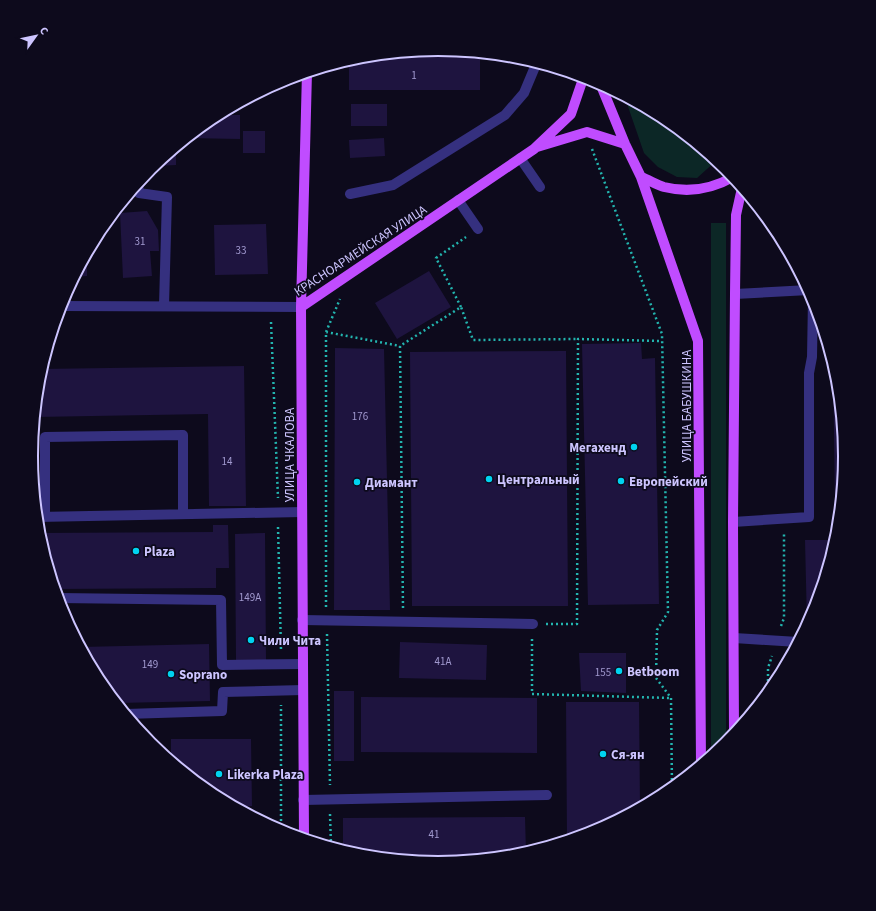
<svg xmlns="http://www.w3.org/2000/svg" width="876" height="911" viewBox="0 0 876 911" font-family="'Source Sans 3',sans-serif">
<rect width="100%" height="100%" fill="#0d0a1c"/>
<path fill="#0c2726" d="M 624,95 L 664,117 L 717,160 L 697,178 L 677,177 L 658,167 L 644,153 Z
M 711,223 L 726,223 L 726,743 L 711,755 Z"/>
<path fill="#1e143f" d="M 438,49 L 480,53 L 480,90 L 349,90 L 349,59 L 359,56 Z
M 351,104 L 387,104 L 387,126 L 351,126 Z
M 216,115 L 240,115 L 240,139 L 186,138 Z
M 243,131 L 265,131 L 265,153 L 243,153 Z
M 384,138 L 385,156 L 350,158 L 349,140 Z
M 176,147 L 176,165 L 155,166 L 155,164 Z
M 147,211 L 158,230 L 159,251 L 150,251 L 152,276 L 123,278 L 120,213 Z
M 266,224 L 268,274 L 215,275 L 214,225 Z
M 87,254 L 87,276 L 74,277 Z
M 429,271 L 451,307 L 397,339 L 375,303 Z
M 641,343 L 642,359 L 655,358 L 659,604 L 588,605 L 582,344 Z
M 335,348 L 384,349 L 390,610 L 334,610 Z
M 566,351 L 568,606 L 412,606 L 410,352 Z
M 833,362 L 837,376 L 845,456 L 840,504 L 835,504 Z
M 244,366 L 246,506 L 209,506 L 208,414 L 35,417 L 39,376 L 41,369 Z
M 213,525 L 228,525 L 229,568 L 216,568 L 216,588 L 55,589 L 39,533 L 213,532 Z
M 265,533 L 266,660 L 236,660 L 235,534 Z
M 805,540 L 836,540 L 814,611 L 807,624 Z
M 400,642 L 487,645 L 486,680 L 399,678 Z
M 209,644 L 210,701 L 117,703 L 99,681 L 81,647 Z
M 579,653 L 626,653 L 626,693 L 581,691 Z
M 334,691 L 354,691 L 354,761 L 334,761 Z
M 361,697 L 537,698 L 537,753 L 361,752 Z
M 566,702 L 639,702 L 640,807 L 594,832 L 567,840 Z
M 171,739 L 251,739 L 252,806 L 236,807 L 212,794 L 163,753 L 171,753 Z
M 525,817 L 526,852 L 517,855 L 451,861 L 426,861 L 358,855 L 343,850 L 343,818 Z"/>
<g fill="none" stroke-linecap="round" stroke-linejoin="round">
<path stroke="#23b5af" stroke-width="2.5" stroke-dasharray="2 3" stroke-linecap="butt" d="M 592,149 L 662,334 L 668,612 L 657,630 L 656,678 L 671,698 L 672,788
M 461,307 L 436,258 L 466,237
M 271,322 L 278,498
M 326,332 L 400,346
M 278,527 L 281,650
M 326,607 L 326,332 L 340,299
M 403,608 L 400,346 L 461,307 L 473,340 L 578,339
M 546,624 L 577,624 L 578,339 L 662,341
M 781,626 L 784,618 L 784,533
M 327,634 L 330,785
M 532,639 L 532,694 L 670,698
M 768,691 L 768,668 L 772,656
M 330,814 L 331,846
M 281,831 L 281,705"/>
<path stroke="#35307f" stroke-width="10" d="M 520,158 L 540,187
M 138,183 L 139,193 L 167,197 L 164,306
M 350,194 L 393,185 L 505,115 L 524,93 L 537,62
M 458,200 L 478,229
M 735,294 L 809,290
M 60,306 L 301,307
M 37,517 L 302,512
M 45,517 L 45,437 L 183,435 L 183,514
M 733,522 L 809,517 L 809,373 L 812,357 L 813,298
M 58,598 L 221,600 L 222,665 L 303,664
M 302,620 L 533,624
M 734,638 L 798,642
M 126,714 L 222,711 L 223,692 L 303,690
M 303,800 L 547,795"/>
<path stroke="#c04cff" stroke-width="10" d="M 600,83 L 625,144 L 641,177 L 698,341 L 701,764
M 537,147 L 587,132 L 625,144
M 641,177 C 649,180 657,185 664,187 C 688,193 712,189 733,177
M 301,307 L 534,149 L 571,114 L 584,76
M 734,733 L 733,522 L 735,294 L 736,215 L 742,188
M 304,838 L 301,307 L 307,72"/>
</g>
<g fill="#00d3f0" stroke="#0d0a1c" stroke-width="1.5">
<circle cx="634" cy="447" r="4"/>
<circle cx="489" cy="479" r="4"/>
<circle cx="621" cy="481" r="4"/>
<circle cx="357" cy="482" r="4"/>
<circle cx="136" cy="551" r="4"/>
<circle cx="251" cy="640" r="4"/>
<circle cx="619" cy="671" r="4"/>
<circle cx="171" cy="674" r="4"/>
<circle cx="603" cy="754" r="4"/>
<circle cx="219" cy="774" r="4"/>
</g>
<g text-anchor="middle" stroke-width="3.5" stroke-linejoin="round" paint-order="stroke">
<g font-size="11" fill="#a199cf">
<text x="414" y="79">1</text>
<text x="140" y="245">31</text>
<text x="241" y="254">33</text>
<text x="360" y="420">176</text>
<text x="227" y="465">14</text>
<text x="250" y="601">149А</text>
<text x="443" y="665">41А</text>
<text x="150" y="668">149</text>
<text x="603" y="676">155</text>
<text x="434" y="838">41</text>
</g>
<g font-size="13" fill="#cdc5ff" stroke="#0d0a1c">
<text transform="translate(360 250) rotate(-33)" y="5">КРАСНОАРМЕЙСКАЯ УЛИЦА</text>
<text transform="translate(686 406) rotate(-90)" y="5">УЛИЦА БАБУШКИНА</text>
<text transform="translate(289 455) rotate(-90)" y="5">УЛИЦА ЧКАЛОВА</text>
</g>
<g font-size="13" font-weight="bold" fill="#cdc5ff" stroke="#0d0a1c" text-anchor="start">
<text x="626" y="452" text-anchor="end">Мегахенд</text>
<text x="497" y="484">Центральный</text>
<text x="629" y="486">Европейский</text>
<text x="365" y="487">Диамант</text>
<text x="144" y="556">Plaza</text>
<text x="259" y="645">Чили Чита</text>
<text x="627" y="676">Betboom</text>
<text x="179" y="679">Soprano</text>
<text x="611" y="759">Ся-ян</text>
<text x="227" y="779">Likerka Plaza</text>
</g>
</g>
<path d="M0 0H876V911H0ZM38 456a400 400 0 1 1 800 0a400 400 0 1 1-800 0Z" fill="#0d0a1c" fill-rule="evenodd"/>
<path fill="none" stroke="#cdc5ff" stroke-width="2" d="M38 456a400 400 0 1 1 800 0a400 400 0 1 1-800 0Z"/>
<g transform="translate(36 36) rotate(57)" stroke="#0d0a1c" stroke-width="3" paint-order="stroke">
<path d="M0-3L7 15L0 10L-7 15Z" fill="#cdc5ff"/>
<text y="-6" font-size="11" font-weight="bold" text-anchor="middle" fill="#cdc5ff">С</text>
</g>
</svg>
